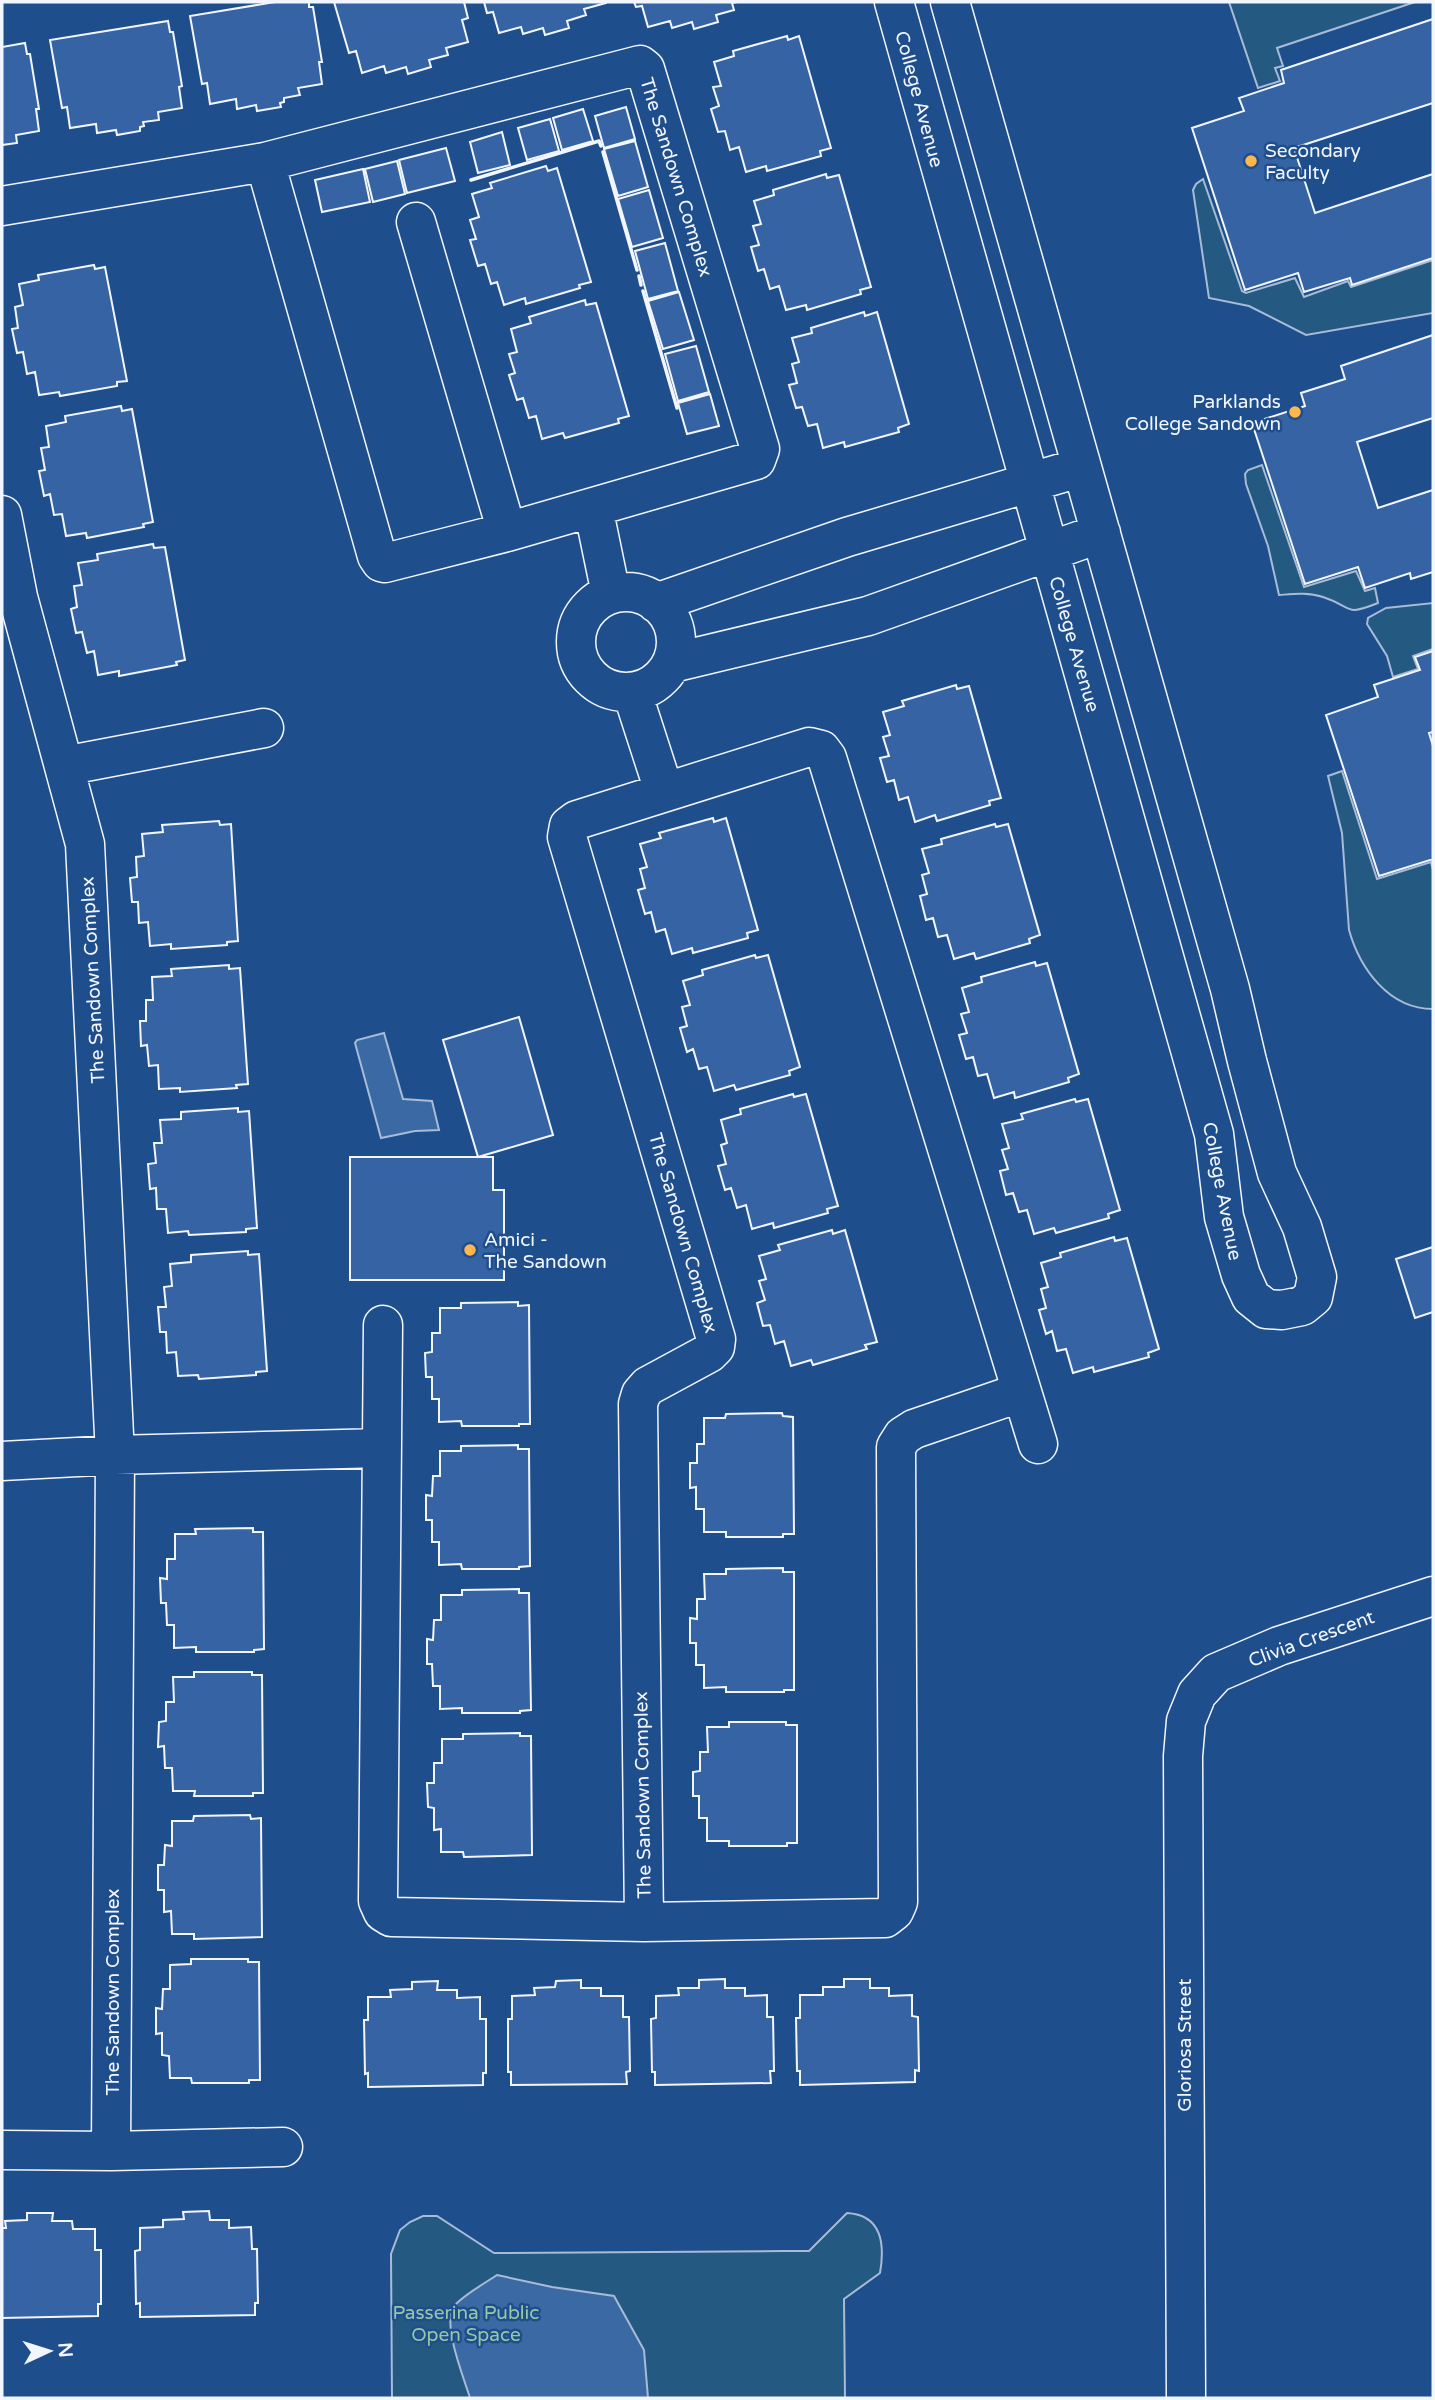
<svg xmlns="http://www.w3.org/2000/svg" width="1435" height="2400" viewBox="0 0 1435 2400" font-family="'Varela Round',sans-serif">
<rect width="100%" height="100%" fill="#1f4e8c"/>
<path fill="#245a82" stroke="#a8bbd7" stroke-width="2" d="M 1229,2 L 1415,2 L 1277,48 L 1283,66 L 1275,68 L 1280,81 L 1258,88 Z
M 1203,179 L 1242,291 L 1246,293 L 1295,278 L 1304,297 L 1348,281 L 1351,287 L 1433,260 L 1433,313 L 1306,335 L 1249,306 L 1209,298 L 1193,190 L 1196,184 Z
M 1262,465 L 1304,587 L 1356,571 L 1365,591 L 1375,588 L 1378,603 C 1343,617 1354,607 1323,597 C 1308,592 1293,594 1279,595 L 1268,546 L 1246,484 L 1245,474 L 1248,470 Z
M 1433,603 L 1433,649 L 1413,656 L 1418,669 L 1393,677 L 1387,656 L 1367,624 L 1368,618 L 1386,608 Z
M 1342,771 L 1377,879 L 1431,862 L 1433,870 L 1433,1009 C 1389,1009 1360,969 1349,930 L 1342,833 L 1328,776 Z
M 847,2213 C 882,2215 885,2244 880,2273 L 844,2299 L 845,2398 L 392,2398 L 391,2254 L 400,2230 L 410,2222 L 423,2216 L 437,2216 L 494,2253 L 784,2251 L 809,2251 Z"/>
<path fill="#3b69a3" stroke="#a8bbd7" stroke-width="2" d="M 384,1033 L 403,1099 L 432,1101 L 439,1130 L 415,1131 L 381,1138 L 355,1043 L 357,1040 Z
M 497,2275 L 552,2287 L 614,2296 L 644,2350 L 648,2398 L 470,2398 C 464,2378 443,2327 453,2308 C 458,2298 487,2282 497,2275 Z"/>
<path fill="#3563a3" stroke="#f2f6ff" stroke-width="2" d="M 275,2 L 309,2 L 309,7 L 313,7 L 322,62 L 319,62 L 322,84 L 298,88 L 300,95 L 284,98 L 284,102 L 280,103 L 281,107 L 257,111 L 256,105 L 237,109 L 236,99 L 210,104 L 207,83 L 202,84 L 190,16 Z
M 334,2 L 464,2 L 468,18 L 462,20 L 468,42 L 446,48 L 448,55 L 429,60 L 431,67 L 408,74 L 406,67 L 386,73 L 384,66 L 362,73 L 356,51 L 349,53 Z
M 484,2 L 606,2 L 606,3 L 584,9 L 586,15 L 567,21 L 569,28 L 545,35 L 543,28 L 523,34 L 521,27 L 499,33 L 493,12 L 487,13 Z
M 634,2 L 737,2 L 732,3 L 734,10 L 716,15 L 718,22 L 694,29 L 692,22 L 672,28 L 670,21 L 648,27 L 642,6 L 636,7 Z
M 1433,19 L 1433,103 L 1294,148 L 1315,213 L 1433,174 L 1433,258 L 1352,285 L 1350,278 L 1304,292 L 1298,273 L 1245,290 L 1192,128 L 1244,111 L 1239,98 L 1284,83 L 1281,70 Z
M 168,21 L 170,32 L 173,32 L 182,86 L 179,87 L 182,108 L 158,112 L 159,120 L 143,122 L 144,126 L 140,127 L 140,131 L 117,135 L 116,130 L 97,133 L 96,124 L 70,128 L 67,107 L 62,108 L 50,40 Z
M 787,36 L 788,40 L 799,36 L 831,148 L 820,151 L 821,156 L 767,171 L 766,166 L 746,172 L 739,147 L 730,150 L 725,131 L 718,132 L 711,109 L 719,106 L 713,87 L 721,86 L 714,62 L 734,56 L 733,51 Z
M 25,43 L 27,54 L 30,54 L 39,109 L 36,109 L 39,131 L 16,135 L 17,143 L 2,145 L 2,47 Z
M 626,107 L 635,139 L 604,148 L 595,116 Z
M 583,109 L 593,141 L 562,150 L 553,118 Z
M 550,119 L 559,151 L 527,160 L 518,128 Z
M 502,132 L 510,165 L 478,173 L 470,142 Z
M 635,141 L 648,187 L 618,196 L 604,149 Z
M 446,148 L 455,181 L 407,193 L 399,160 Z
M 397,161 L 405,194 L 373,202 L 365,169 Z
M 546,166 L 548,171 L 557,168 L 591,282 L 579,285 L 580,288 L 526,304 L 525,298 L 504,305 L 497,282 L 491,284 L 485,264 L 478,266 L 470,240 L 476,239 L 470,220 L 479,217 L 472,194 L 492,188 L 490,183 Z
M 363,169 L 370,202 L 322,212 L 315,180 Z
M 826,174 L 827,178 L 839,175 L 871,287 L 860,290 L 861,294 L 807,310 L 806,305 L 786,310 L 779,286 L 770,289 L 764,269 L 758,271 L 751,247 L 759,245 L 753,226 L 761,224 L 754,201 L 774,195 L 773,190 Z
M 649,190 L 663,238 L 632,247 L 618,199 Z
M 665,243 L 678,291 L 648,299 L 635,251 Z
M 94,265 L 95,269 L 105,267 L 127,381 L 117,382 L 117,386 L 60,396 L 59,392 L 39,395 L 35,372 L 27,374 L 23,352 L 17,353 L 12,329 L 18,328 L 15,307 L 23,305 L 19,284 L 39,280 L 38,275 Z
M 679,292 L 694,340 L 663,349 L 648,301 Z
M 585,300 L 586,305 L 596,303 L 629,416 L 618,419 L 619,423 L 565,438 L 563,433 L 542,439 L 536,416 L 529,418 L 523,398 L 517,400 L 509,375 L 515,373 L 509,354 L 517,352 L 511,329 L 531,323 L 529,317 Z
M 864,312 L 865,316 L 877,312 L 909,424 L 898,428 L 899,432 L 845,447 L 844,442 L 823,448 L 817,424 L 808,426 L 802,407 L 796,408 L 789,385 L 797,383 L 792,364 L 799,362 L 792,338 L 812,333 L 811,328 Z
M 1433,335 L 1433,418 L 1357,442 L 1378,508 L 1433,490 L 1433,572 L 1411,579 L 1410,573 L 1365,588 L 1358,567 L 1305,584 L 1252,423 L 1305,406 L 1301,393 L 1345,379 L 1341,366 Z
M 696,346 L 709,392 L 678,401 L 665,354 Z
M 710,394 L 719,426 L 687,434 L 678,403 Z
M 121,406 L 122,411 L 132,409 L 153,522 L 143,524 L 144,527 L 87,538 L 86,533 L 66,536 L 62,514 L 54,515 L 50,494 L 44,496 L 39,471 L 45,470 L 41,448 L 49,447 L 46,426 L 66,422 L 65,416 Z
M 153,544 L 154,548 L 165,547 L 185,660 L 176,662 L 177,665 L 119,676 L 119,671 L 98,675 L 94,651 L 87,653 L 82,632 L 76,633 L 71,609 L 77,607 L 74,586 L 82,585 L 78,563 L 98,560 L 97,554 Z
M 1433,651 L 1433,732 L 1429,733 L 1433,746 L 1433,861 L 1433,859 L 1379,876 L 1326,715 L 1378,697 L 1374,685 L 1420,670 L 1415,657 Z
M 956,685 L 957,689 L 969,686 L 1001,798 L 989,801 L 990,805 L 937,821 L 935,815 L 915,822 L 908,797 L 899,800 L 894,780 L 887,782 L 880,758 L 889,756 L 883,737 L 890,735 L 883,712 L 904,706 L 902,701 Z
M 713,818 L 714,822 L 726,818 L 758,930 L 747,933 L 748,938 L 693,953 L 692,948 L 672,954 L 665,929 L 656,932 L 651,912 L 645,914 L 638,890 L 645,888 L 640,869 L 647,867 L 640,844 L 661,838 L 659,833 Z
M 219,821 L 220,825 L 231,824 L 238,941 L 227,942 L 227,945 L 171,949 L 171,944 L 150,946 L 148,922 L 139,923 L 138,902 L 132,902 L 130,878 L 137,877 L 136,857 L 144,856 L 142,834 L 163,832 L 162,825 Z
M 995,824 L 996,827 L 1008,824 L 1040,935 L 1029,939 L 1030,943 L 976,959 L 974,953 L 954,959 L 947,935 L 938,937 L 933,918 L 926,920 L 920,896 L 927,894 L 922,875 L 929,873 L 922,849 L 942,844 L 941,839 Z
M 755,955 L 756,958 L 768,955 L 800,1067 L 789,1071 L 790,1075 L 736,1090 L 734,1085 L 714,1091 L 707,1067 L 699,1069 L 693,1049 L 687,1052 L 680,1028 L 687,1026 L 682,1007 L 690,1005 L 683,981 L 703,975 L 702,970 Z
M 1035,962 L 1036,966 L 1047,963 L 1079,1074 L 1068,1078 L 1069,1082 L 1015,1098 L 1014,1092 L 994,1098 L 987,1074 L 978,1076 L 973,1057 L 966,1059 L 959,1035 L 967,1033 L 961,1014 L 969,1012 L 962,988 L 982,982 L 981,977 Z
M 229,965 L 229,969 L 240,968 L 248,1084 L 236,1085 L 237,1088 L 180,1092 L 180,1088 L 159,1089 L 158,1065 L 149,1066 L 147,1045 L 141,1046 L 140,1021 L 146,1021 L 146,1000 L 153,1000 L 152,977 L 172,976 L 171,969 Z
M 519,1017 L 553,1135 L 478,1157 L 443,1040 Z
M 793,1094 L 794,1097 L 806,1094 L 838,1206 L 827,1209 L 828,1213 L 774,1228 L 773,1223 L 752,1229 L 746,1205 L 737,1208 L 731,1188 L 725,1190 L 718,1166 L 726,1164 L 721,1145 L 727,1143 L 721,1120 L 741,1114 L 740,1109 Z
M 1075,1099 L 1076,1102 L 1088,1099 L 1120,1210 L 1108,1214 L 1109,1218 L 1056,1233 L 1054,1228 L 1034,1234 L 1027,1210 L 1019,1212 L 1013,1193 L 1006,1195 L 1000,1171 L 1008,1169 L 1002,1150 L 1009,1148 L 1002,1124 L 1023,1119 L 1021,1114 Z
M 238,1108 L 238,1112 L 249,1111 L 257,1228 L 246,1229 L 246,1232 L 189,1235 L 188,1231 L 168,1233 L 166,1209 L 157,1209 L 156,1188 L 150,1189 L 148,1164 L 156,1163 L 154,1143 L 162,1143 L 160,1120 L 181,1119 L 181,1112 Z
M 350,1157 L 493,1157 L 493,1190 L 504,1190 L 504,1280 L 350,1280 Z
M 832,1230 L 833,1234 L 845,1230 L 877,1342 L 865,1345 L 867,1349 L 813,1365 L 811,1360 L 791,1366 L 784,1341 L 775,1344 L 770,1325 L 763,1326 L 757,1303 L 765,1300 L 759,1281 L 766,1279 L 759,1256 L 780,1250 L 778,1245 Z
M 1114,1237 L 1115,1241 L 1127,1238 L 1159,1349 L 1148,1353 L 1149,1357 L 1094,1372 L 1093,1367 L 1073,1373 L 1066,1349 L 1057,1351 L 1052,1331 L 1046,1334 L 1039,1310 L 1046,1308 L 1041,1289 L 1048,1287 L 1041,1263 L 1061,1257 L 1060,1253 Z
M 1433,1247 L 1433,1312 L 1415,1318 L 1396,1259 Z
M 248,1251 L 248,1255 L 259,1254 L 267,1371 L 256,1372 L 256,1375 L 199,1379 L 198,1375 L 178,1376 L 176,1352 L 167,1353 L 166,1332 L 160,1332 L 158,1307 L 166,1307 L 164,1287 L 172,1286 L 170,1264 L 191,1262 L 191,1255 Z
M 518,1302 L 518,1306 L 529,1305 L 530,1424 L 519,1424 L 519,1426 L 462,1426 L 461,1421 L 439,1422 L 439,1399 L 432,1399 L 432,1377 L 426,1377 L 425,1353 L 432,1352 L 432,1333 L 440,1333 L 440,1308 L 461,1308 L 461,1303 Z
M 782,1413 L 783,1416 L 793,1417 L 794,1534 L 783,1534 L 783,1537 L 726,1537 L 726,1532 L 704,1532 L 704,1509 L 696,1509 L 696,1487 L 690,1488 L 690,1463 L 697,1463 L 697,1444 L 704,1444 L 704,1418 L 725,1418 L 726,1414 Z
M 518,1445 L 518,1449 L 529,1449 L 530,1566 L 519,1567 L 519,1569 L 462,1569 L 461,1564 L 439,1565 L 439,1542 L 432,1542 L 432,1520 L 426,1520 L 426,1495 L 432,1496 L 433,1476 L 440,1476 L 440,1451 L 461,1451 L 461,1446 Z
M 253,1528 L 253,1532 L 263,1532 L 264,1649 L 254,1650 L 254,1652 L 196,1652 L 196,1647 L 174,1648 L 174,1625 L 167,1625 L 166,1603 L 161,1603 L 160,1578 L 167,1579 L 167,1559 L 175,1559 L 175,1534 L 196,1534 L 195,1529 Z
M 783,1568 L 783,1572 L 794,1572 L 794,1690 L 784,1690 L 784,1692 L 726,1692 L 726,1687 L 704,1688 L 704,1665 L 696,1665 L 696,1643 L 690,1643 L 690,1618 L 697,1619 L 697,1599 L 705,1599 L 704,1574 L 726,1574 L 726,1569 Z
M 519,1589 L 519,1593 L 529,1593 L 531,1710 L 520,1711 L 520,1713 L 462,1713 L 462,1708 L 440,1709 L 440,1686 L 433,1686 L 432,1664 L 427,1664 L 427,1639 L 433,1640 L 434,1620 L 441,1620 L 441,1595 L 462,1595 L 462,1590 Z
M 194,1672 L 252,1672 L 252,1675 L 262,1675 L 263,1793 L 253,1793 L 253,1796 L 194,1796 L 195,1791 L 173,1791 L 172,1768 L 165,1768 L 164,1746 L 158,1747 L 159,1722 L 166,1721 L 166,1702 L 174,1702 L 173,1677 L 194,1677 Z
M 729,1722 L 786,1722 L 786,1725 L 797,1725 L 797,1843 L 787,1843 L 787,1846 L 729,1846 L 729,1841 L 707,1841 L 707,1818 L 699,1818 L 699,1796 L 693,1796 L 693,1772 L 700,1771 L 700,1752 L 708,1752 L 707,1727 L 729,1727 Z
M 520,1733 L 520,1736 L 531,1736 L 532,1855 L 464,1857 L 463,1852 L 441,1852 L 441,1829 L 434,1830 L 434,1808 L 428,1807 L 427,1783 L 434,1783 L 434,1763 L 442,1763 L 442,1739 L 463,1739 L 463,1734 Z
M 250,1815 L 251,1819 L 261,1818 L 262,1937 L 194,1939 L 194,1934 L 172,1934 L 171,1911 L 164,1912 L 164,1890 L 158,1890 L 158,1865 L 164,1865 L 165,1845 L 172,1846 L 172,1821 L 193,1821 L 194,1816 Z
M 191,1959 L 248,1959 L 248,1962 L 259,1962 L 260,2080 L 249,2080 L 249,2083 L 192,2083 L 191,2078 L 170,2078 L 169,2056 L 162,2055 L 162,2033 L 156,2034 L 156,2008 L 162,2009 L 163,1989 L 170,1989 L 170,1965 L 191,1964 Z
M 725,1979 L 725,1988 L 745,1988 L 745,1996 L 767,1995 L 767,2017 L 773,2017 L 774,2071 L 770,2071 L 771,2083 L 655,2085 L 655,2072 L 652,2072 L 651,2019 L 656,2018 L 656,1996 L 679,1995 L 678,1988 L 699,1988 L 699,1980 Z
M 844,1979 L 870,1979 L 870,1988 L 889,1988 L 889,1996 L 912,1995 L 912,2016 L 918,2017 L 919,2071 L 915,2070 L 915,2082 L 800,2085 L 800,2071 L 797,2071 L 796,2018 L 800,2018 L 800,1995 L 823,1995 L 823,1987 L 844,1987 Z
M 581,1980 L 581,1988 L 601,1988 L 601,1996 L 623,1996 L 623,2017 L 629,2017 L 630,2071 L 626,2072 L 627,2084 L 511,2085 L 511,2072 L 508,2072 L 508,2019 L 512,2019 L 512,1996 L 535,1995 L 534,1988 L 555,1987 L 556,1981 Z
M 438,1981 L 437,1990 L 457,1990 L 457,1998 L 480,1997 L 480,2019 L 486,2019 L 486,2073 L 483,2073 L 483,2085 L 368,2087 L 368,2073 L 365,2074 L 364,2020 L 368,2020 L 368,1997 L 391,1997 L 390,1990 L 412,1989 L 412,1982 Z
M 209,2211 L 210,2220 L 229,2220 L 229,2228 L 251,2227 L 252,2249 L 257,2249 L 258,2303 L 255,2303 L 255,2315 L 140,2317 L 140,2303 L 136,2304 L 135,2251 L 140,2250 L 140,2228 L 163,2227 L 163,2220 L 184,2219 L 183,2212 Z
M 27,2213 L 53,2213 L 52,2221 L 72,2221 L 73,2229 L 95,2229 L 95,2250 L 101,2250 L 101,2304 L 98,2304 L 98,2316 L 2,2318 L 2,2228 L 6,2228 L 5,2221 L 27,2220 Z"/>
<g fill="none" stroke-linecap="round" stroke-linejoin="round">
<g stroke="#f2f6ff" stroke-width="41">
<path id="minor" d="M 894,2 L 1214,1134 L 1224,1217 L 1241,1275 L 1251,1297 L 1266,1309 L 1282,1310 L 1302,1306 L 1313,1297 L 1317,1277 L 1302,1227 L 1277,1173 L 1247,1061 L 1230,989 L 950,2
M 2,206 L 265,162 L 640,65 L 645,69 L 760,449 L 756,460 L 507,532 L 385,563 L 381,562 L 377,556 L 265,162
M 416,222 L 507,532
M 593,507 L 611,594
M 2,515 L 18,597 L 85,844 L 115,1455 L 111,2151
M576 642a50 50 0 1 1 100 0a50 50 0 1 1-100 0Z
M 656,603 L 847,537 L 1082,467
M 672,663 L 868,616 L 1101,533
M 632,692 L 664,791
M 64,766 L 264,728
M 383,1325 L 378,1901 L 383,1912 L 391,1917 L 644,1922 L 885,1918 L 894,1911 L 898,1902 L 896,1447 L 903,1436 L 914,1429 L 1022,1392
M 2,1461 L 115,1455 L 382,1448
M 644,1922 L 638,1404 L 641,1394 L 648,1386 L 709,1353 L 715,1347 L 716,1339 L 567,837 L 569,826 L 577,820 L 809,747 L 821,750 L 827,758 L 1038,1444
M 2,2150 L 111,2151 L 283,2147
M 1186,2398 L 1183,1756 L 1186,1721 L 1197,1694 L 1216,1673 L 1279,1646 L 1433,1596"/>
</g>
<use href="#minor" stroke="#1f4e8c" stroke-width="38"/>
<path stroke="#f2f6ff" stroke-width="3.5" d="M 603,152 L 637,270
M 471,180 L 599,141 L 601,146
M 639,276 L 641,285
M 643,291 L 677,408"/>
</g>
<g fill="#ffb74d" stroke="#1f4e8c" stroke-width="2.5">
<circle cx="1251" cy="161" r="7"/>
<circle cx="1295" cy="412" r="7"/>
<circle cx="470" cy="1250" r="7"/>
</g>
<g text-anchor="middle" stroke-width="5" stroke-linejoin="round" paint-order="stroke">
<g font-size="19" fill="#f2f6ff" stroke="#1f4e8c">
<text transform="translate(920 99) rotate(75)" y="7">College Avenue</text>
<text transform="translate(677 177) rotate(73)" y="7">The Sandown Complex</text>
<text transform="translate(1075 644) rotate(74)" y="7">College Avenue</text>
<text transform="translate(92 980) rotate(-93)" y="7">The Sandown Complex</text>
<text transform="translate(1223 1191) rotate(79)" y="7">College Avenue</text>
<text transform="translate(684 1233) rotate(74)" y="7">The Sandown Complex</text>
<text transform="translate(1311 1638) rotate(-20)" y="7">Clivia Crescent</text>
<text transform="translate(642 1795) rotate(-91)" y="7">The Sandown Complex</text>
<text transform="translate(112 1992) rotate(-90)" y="7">The Sandown Complex</text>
<text transform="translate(1184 2045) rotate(-90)" y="7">Gloriosa Street</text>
</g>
<g font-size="19" fill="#f2f6ff" stroke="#1f4e8c" text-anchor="start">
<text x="1265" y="157">Secondary<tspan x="1265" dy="22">Faculty</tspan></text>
<text x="1281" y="408" text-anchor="end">Parklands<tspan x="1281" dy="22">College Sandown</tspan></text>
<text x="484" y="1246">Amici -<tspan x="484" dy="22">The Sandown</tspan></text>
</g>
<g font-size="19" fill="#97c8a6" stroke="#1f4e8c">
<text x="466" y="2319">Passerina Public<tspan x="466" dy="22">Open Space</tspan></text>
</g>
</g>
<rect width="1435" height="2400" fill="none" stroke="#f2f6ff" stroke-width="7"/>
<g transform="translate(49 2351) rotate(86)" stroke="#1f4e8c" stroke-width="5" paint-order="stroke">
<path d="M0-5L12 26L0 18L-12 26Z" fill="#f2f6ff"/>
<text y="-10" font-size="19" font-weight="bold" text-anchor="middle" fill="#f2f6ff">N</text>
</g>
</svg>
